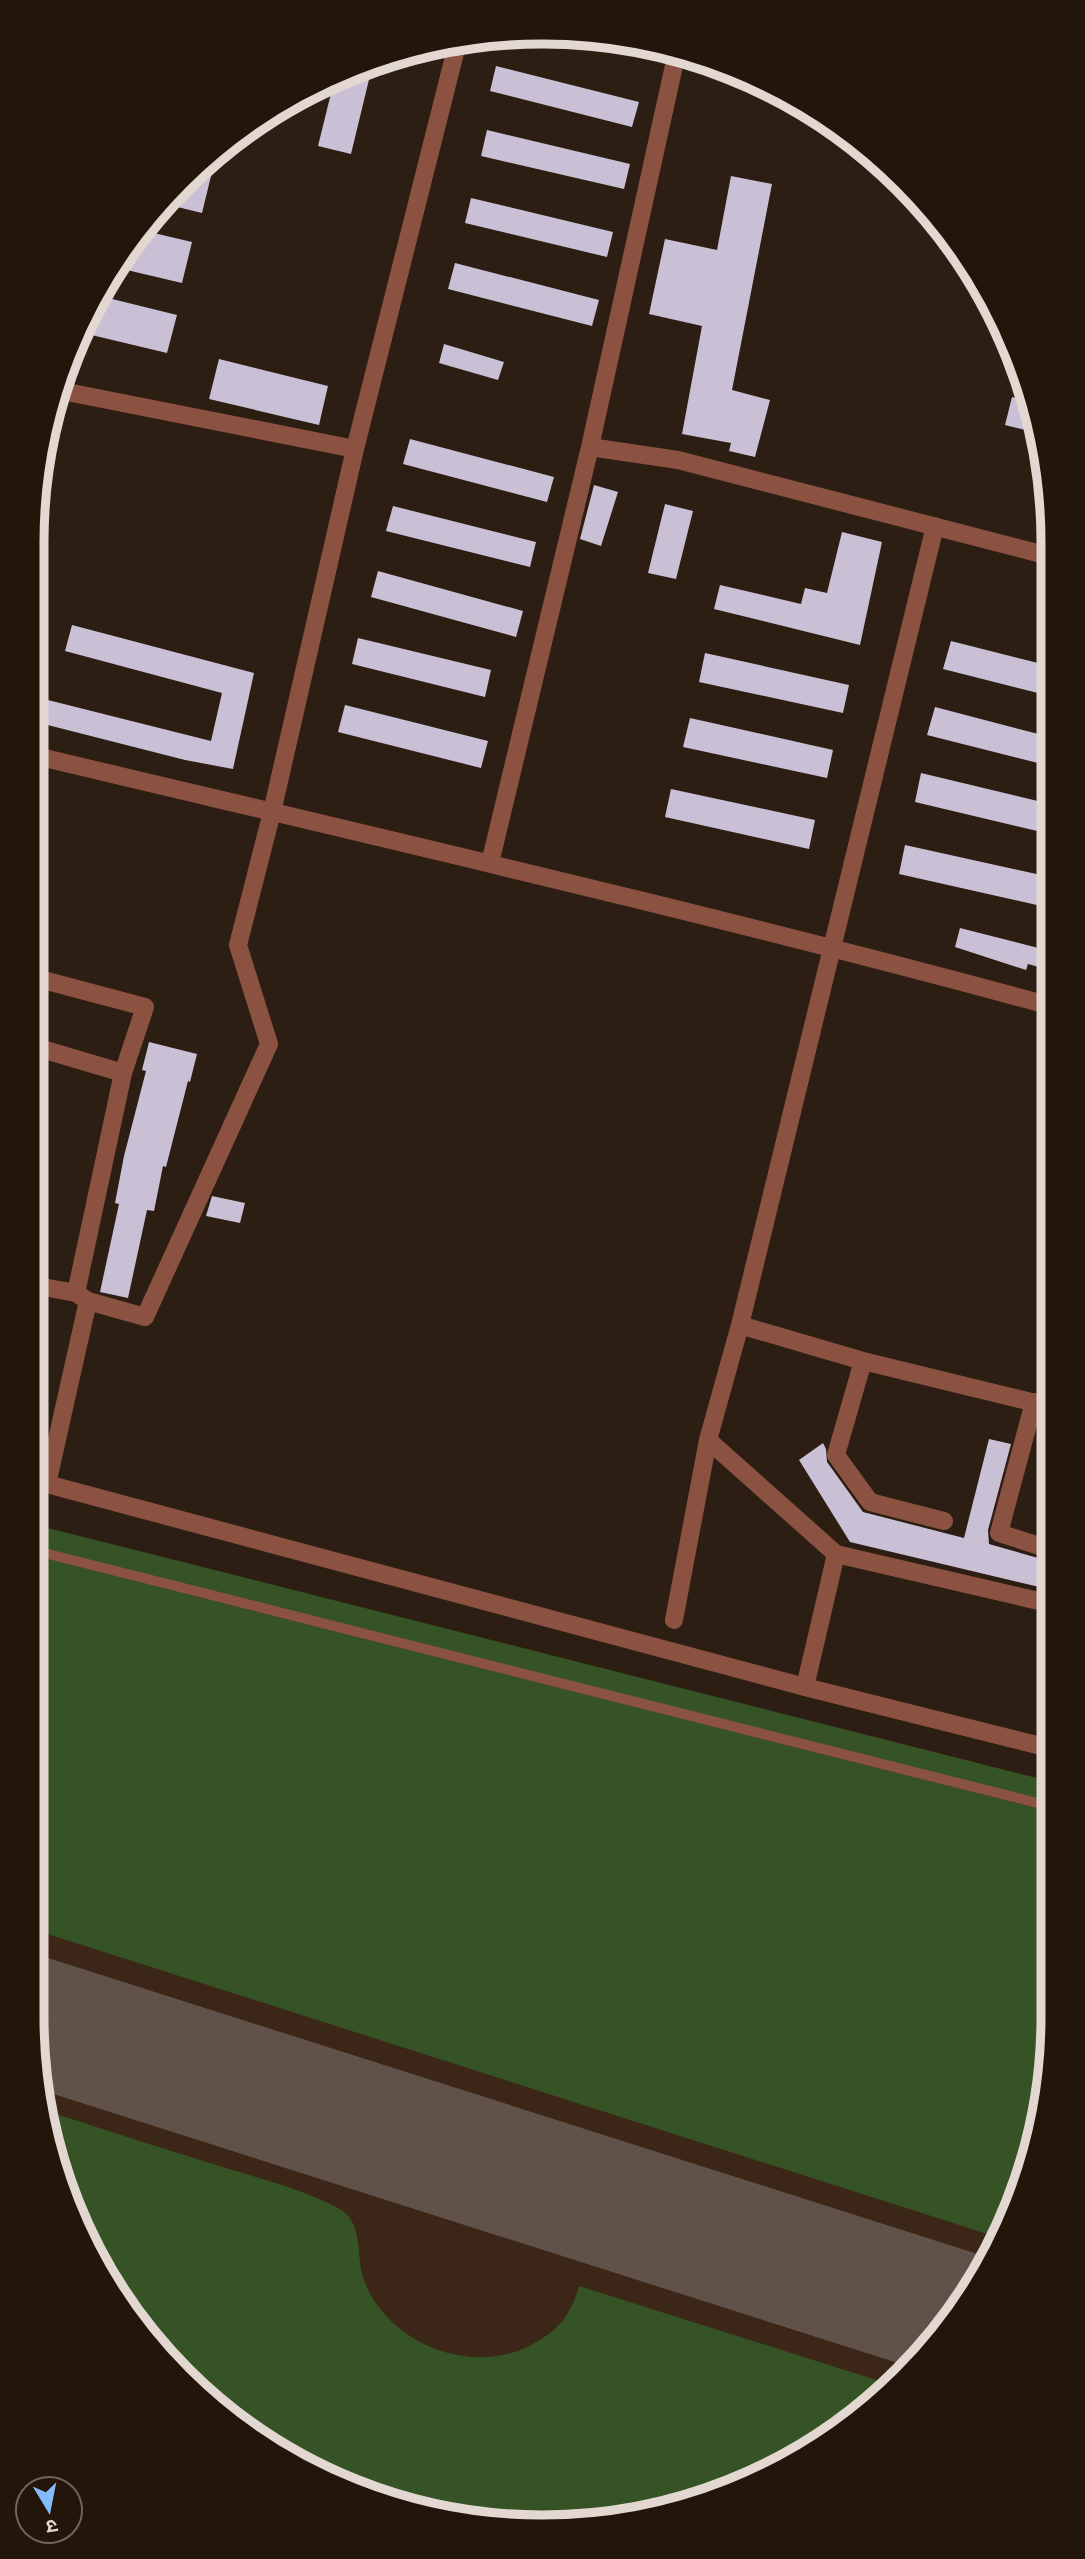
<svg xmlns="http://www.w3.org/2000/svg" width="1085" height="2559" viewBox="0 0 1085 2559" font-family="'Exo 2','Noto Sans Devanagari',sans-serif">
<rect width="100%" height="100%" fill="#2d1e13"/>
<path fill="#3b2617" d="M 32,1524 L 1053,1782 L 1053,2016 L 1026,2181 L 985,2272 L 927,2353 L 798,2459 L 642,2518 L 542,2527 L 443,2518 L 287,2459 L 158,2353 L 100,2272 L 59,2181 L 32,2017 Z"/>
<path fill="#355325" d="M 32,1524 L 1053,1782 L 1053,1803 L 32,1546 Z
M 32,1555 L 1053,1812 L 1053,2017 L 1026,2181 L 1000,2238 L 32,1929 Z
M 47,2111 C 108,2131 168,2150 229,2169 C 265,2180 305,2190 338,2208 C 365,2222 355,2256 364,2280 C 387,2343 471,2377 531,2345 C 558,2331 571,2315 579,2286 L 889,2384 L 798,2459 L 642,2518 L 542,2527 L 443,2518 L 287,2459 L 158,2353 L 100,2272 L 59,2181 Z"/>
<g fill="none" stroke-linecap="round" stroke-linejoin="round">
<path stroke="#605248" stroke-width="128" d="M 32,2020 L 955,2314"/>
</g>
<path fill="#c9c0d5" d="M 373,63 L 351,154 L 318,146 L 335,77 Z
M 496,66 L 639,102 L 632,127 L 490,91 Z
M 487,130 L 630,164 L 624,189 L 481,156 Z
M 197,169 L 212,172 L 202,213 L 161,203 Z
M 731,176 L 772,184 L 732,390 L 770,400 L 755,457 L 729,451 L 731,443 L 682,434 L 702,326 L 649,314 L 665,239 L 717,250 Z
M 471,198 L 613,232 L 607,257 L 465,223 Z
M 141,230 L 192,242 L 182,283 L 114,267 Z
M 455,263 L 599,300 L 592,326 L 448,289 Z
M 96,295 L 177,315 L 167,353 L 79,332 Z
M 444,344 L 504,362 L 498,380 L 439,363 Z
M 219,359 L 328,386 L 319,425 L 209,399 Z
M 1012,397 L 1029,401 L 1038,433 L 1005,425 Z
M 410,439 L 554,477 L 547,502 L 403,464 Z
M 594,485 L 618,492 L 601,546 L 580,539 Z
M 665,504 L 693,511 L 676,579 L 648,573 Z
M 393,506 L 536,542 L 530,567 L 386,531 Z
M 842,532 L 882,542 L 860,645 L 714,609 L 720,585 L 801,604 L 805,588 L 827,593 Z
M 378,571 L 523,611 L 516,637 L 371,597 Z
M 72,625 L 254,673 L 233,769 L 185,760 L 32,721 L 32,696 L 211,741 L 222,693 L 65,651 Z
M 358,638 L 491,670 L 485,697 L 352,664 Z
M 951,641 L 1050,666 L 1050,696 L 943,669 Z
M 705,653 L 849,685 L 843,713 L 699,682 Z
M 345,705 L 488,741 L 481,768 L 338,732 Z
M 935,707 L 1050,737 L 1050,766 L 927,735 Z
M 690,718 L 833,750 L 827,778 L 683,747 Z
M 921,773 L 1050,804 L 1050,834 L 915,802 Z
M 671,789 L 815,820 L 809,849 L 665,817 Z
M 905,845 L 1050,877 L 1050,908 L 899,874 Z
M 960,928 L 1050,951 L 1050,970 L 1028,964 L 1026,970 L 955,947 Z
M 149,1042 L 197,1054 L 190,1082 L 188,1081 L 166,1167 L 163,1166 L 154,1211 L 147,1210 L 128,1298 L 100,1292 L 119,1204 L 115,1203 L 124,1156 L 146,1071 L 142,1070 Z
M 212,1196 L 245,1203 L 240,1223 L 206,1216 Z
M 989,1439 L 1011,1444 L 988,1530 L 989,1544 L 1052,1562 L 1052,1590 L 850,1542 L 799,1460 L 823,1443 L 826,1449 L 827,1462 L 863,1512 L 964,1538 Z"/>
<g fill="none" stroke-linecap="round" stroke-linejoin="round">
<path stroke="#8c5241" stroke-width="10" d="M 32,1550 L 1053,1807"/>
<path stroke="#8c5241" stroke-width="18" d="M 57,390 L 355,449
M 590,447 L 678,460 L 1049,556
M 32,755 C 372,836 713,914 1051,1006
M 490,863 L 590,447 L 677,52
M 32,977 L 145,1007 L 123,1073 L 76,1293
M 32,1046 L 123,1073
M 32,1285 L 76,1293 L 88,1301 L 145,1317 L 269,1044 L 238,945 L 272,812 L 355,449 L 458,41
M 740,1325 L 863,1361 L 1052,1407
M 863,1361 L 836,1455 L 870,1502 L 944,1521
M 1034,1402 L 999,1533 L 1052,1550
M 708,1440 L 836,1554 L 1052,1604
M 32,1480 L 805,1687 L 1053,1749
M 47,1484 L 88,1301
M 674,1620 L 708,1440 L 740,1325 L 935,526
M 805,1687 L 836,1554"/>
</g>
<path d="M0 0H1085V2559H0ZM542 44H543A498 498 0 0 1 1041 542V2017A498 498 0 0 1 543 2515H542A498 498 0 0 1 44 2017V542A498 498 0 0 1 542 44Z" fill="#23150a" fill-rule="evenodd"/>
<path fill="none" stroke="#e3d8d1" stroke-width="9" d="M542 44H543A498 498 0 0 1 1041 542V2017A498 498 0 0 1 543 2515H542A498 498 0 0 1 44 2017V542A498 498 0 0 1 542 44Z"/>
<g transform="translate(49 2510) rotate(170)"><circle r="33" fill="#23150a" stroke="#70635a" stroke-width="2"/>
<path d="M0-5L12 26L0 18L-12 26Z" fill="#84bcfb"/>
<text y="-10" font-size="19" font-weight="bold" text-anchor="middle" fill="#e3d8d1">उ</text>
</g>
</svg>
